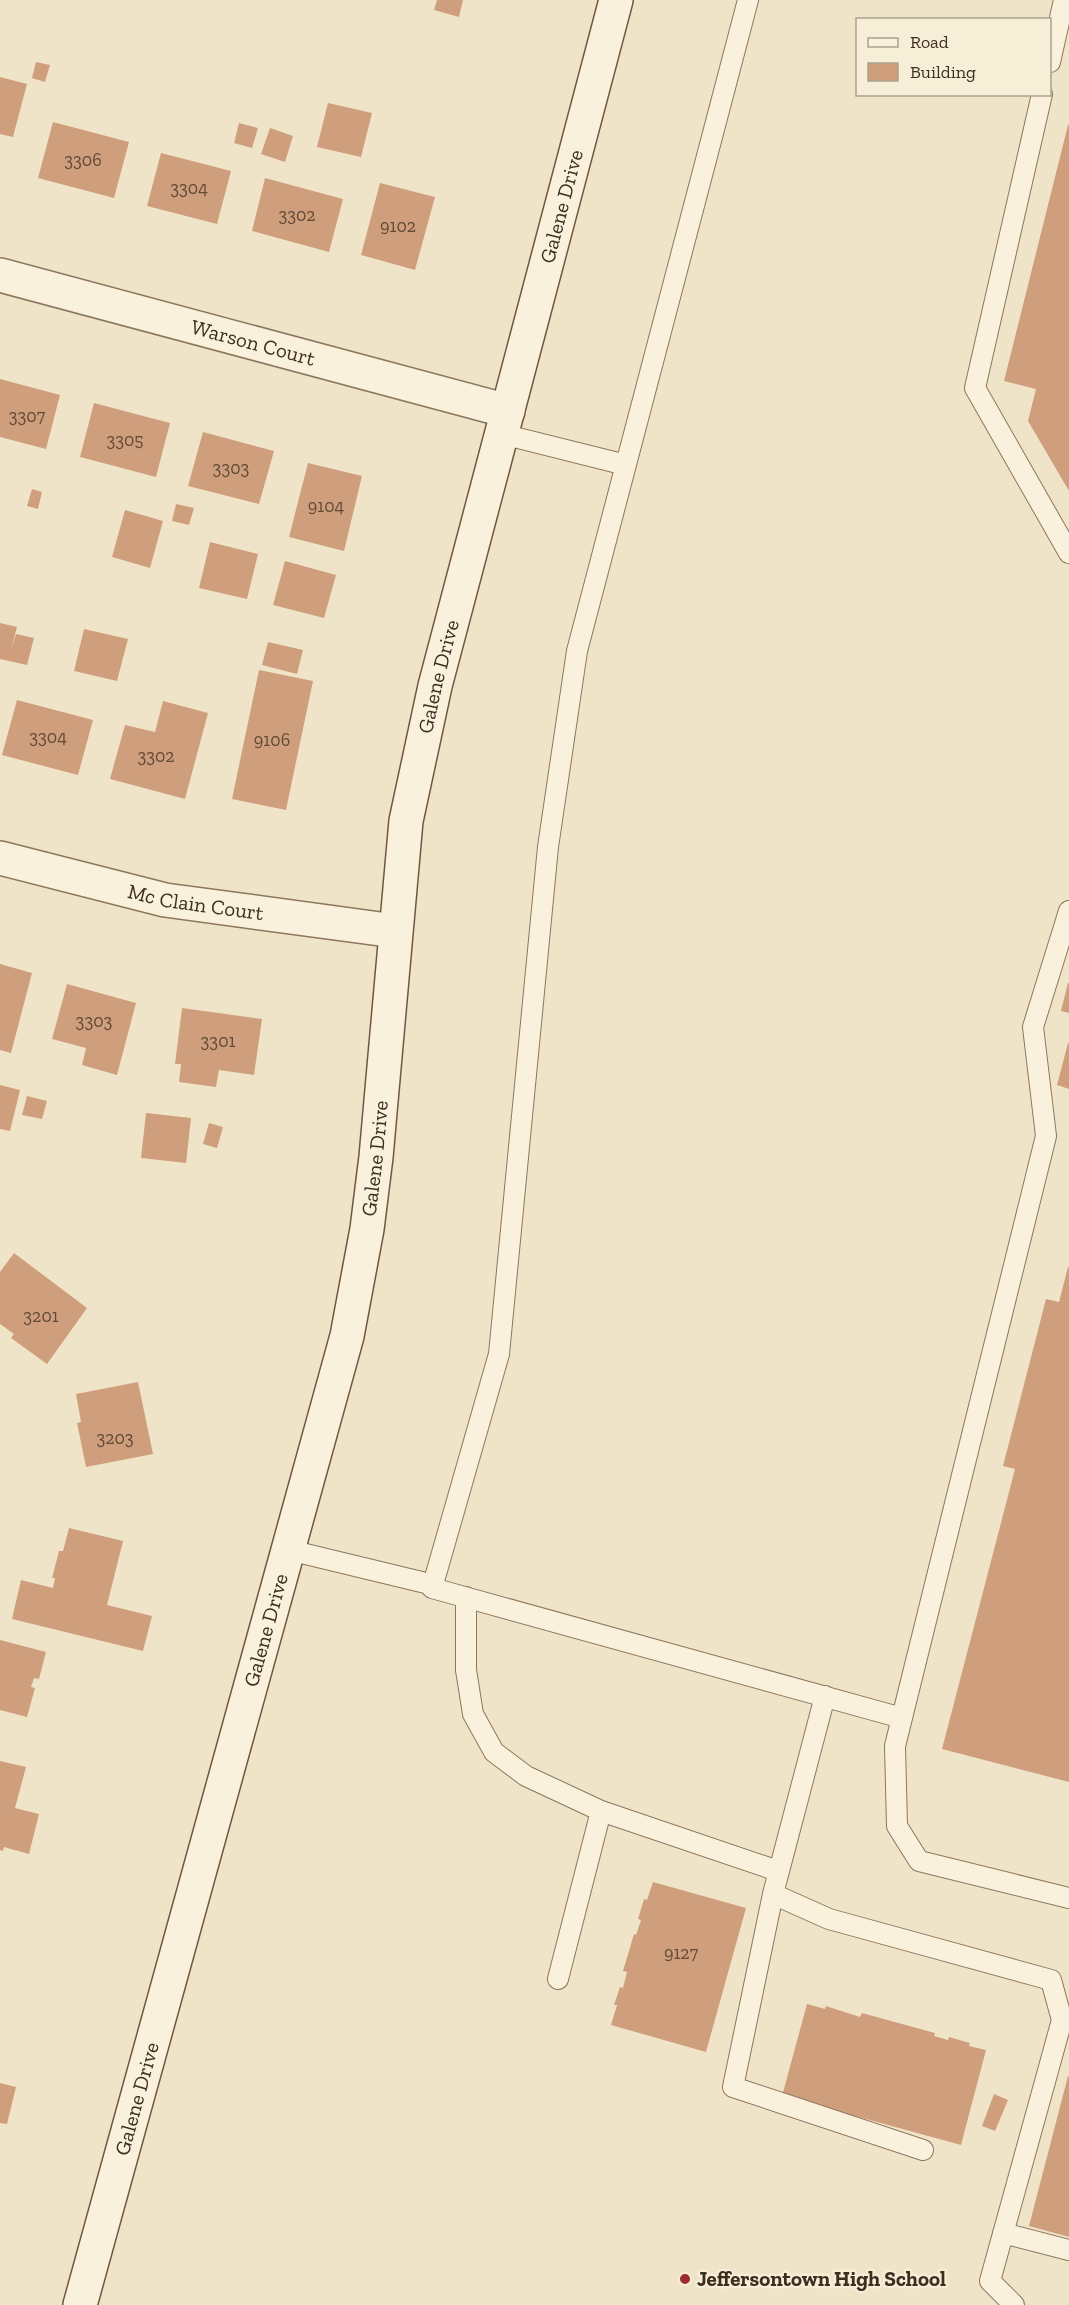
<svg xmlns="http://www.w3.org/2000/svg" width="1069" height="2305" viewBox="0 0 1069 2305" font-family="'Zilla Slab',serif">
<rect width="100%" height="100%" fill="#f0e4c8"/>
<path fill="#cf9f7d" d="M 437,0 L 463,0 L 459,17 L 434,10 Z
M 36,62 L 50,65 L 45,82 L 32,78 Z
M 0,77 L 27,84 L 13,137 L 0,134 Z
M 328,103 L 372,113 L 361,157 L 317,147 Z
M 53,122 L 129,142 L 114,198 L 38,178 Z
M 239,123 L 258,128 L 252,148 L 234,143 Z
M 1068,125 L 1069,125 L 1069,491 L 1028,421 L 1036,389 L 1004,381 Z
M 270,128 L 293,136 L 285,162 L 261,154 Z
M 161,153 L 231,171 L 217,224 L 147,206 Z
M 265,178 L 343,199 L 329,252 L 252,231 Z
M 380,183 L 435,197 L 415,270 L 361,255 Z
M 0,379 L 60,395 L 46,449 L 0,437 Z
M 94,403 L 170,423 L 156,477 L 80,457 Z
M 203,432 L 274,451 L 259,504 L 188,486 Z
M 308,463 L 362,476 L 344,551 L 289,537 Z
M 32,489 L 42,492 L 38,509 L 27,506 Z
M 176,504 L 194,508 L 189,525 L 172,521 Z
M 125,510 L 163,521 L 150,568 L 112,557 Z
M 210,542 L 258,554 L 247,599 L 199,588 Z
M 285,561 L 336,575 L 324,618 L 273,605 Z
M 0,623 L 17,627 L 11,650 L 16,634 L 34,638 L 27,665 L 0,659 Z
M 84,629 L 128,639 L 117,681 L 74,671 Z
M 268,642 L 303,650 L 297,674 L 262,665 Z
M 259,670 L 313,681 L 286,810 L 232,799 Z
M 17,700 L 93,720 L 78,775 L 2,755 Z
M 163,701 L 208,713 L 185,799 L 110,779 L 125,725 L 155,732 Z
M 0,964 L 32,973 L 11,1053 L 0,1050 Z
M 1068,983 L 1069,983 L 1069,1013 L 1061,1011 Z
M 67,984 L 136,1003 L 117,1075 L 82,1065 L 86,1048 L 52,1039 Z
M 182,1008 L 262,1019 L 254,1075 L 219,1070 L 216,1087 L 179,1082 L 181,1064 L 175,1064 Z
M 1068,1043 L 1069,1043 L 1069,1089 L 1057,1085 Z
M 0,1085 L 20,1090 L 10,1131 L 0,1129 Z
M 27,1096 L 47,1101 L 42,1119 L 22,1115 Z
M 146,1113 L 191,1118 L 186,1163 L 141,1158 Z
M 209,1123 L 223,1127 L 217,1148 L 203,1144 Z
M 14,1253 L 87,1308 L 47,1364 L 11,1338 L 14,1334 L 0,1324 L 0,1272 Z
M 1068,1267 L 1069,1267 L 1069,1782 L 942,1749 L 1015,1469 L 1003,1466 L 1046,1299 L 1059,1302 Z
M 138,1382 L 153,1454 L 86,1467 L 77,1423 L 81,1422 L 76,1394 Z
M 69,1528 L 123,1541 L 107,1605 L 152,1616 L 143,1651 L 12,1619 L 21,1580 L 53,1588 L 55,1578 L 52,1578 L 59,1551 L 63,1551 Z
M 0,1640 L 46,1652 L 39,1679 L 34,1678 L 31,1687 L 35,1688 L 27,1717 L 0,1710 Z
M 0,1761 L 26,1767 L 15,1808 L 39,1814 L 29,1854 L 4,1847 L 3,1851 L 0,1850 Z
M 653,1882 L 746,1908 L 706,2052 L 611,2025 L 617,2005 L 614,2005 L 620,1987 L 623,1988 L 627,1972 L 623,1971 L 634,1934 L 636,1935 L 641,1920 L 638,1919 L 644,1899 L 647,1900 Z
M 807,2004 L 825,2009 L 826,2006 L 860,2017 L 862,2013 L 935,2033 L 934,2036 L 948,2040 L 949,2037 L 970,2043 L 969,2046 L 986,2050 L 961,2145 L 782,2096 Z
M 1068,2076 L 1069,2076 L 1069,2237 L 1029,2226 Z
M 0,2083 L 16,2087 L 7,2124 L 0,2123 Z
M 994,2094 L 1008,2100 L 995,2131 L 982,2126 Z"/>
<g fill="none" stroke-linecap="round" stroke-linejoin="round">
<g stroke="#8d765c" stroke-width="22">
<path id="lane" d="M 748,0 L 577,651 L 548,847 L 499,1354 L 432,1588 L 902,1718
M 1050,62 L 1064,0
M 1042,94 L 975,388 L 1069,553
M 502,434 L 626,465
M 1069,911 L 1033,1027 L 1046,1136 L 895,1746 L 897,1826 L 919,1861 L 1069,1898
M 289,1550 L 434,1585
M 466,1597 L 466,1670 L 473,1714 L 494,1752 L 526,1776 L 601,1811
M 825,1696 L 773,1894 L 829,1919 L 1051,1980 L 1062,2020 L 990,2281 L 1014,2305
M 773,1894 L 733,2087 L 923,2150
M 558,1979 L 601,1811 L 778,1871
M 1003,2233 L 1069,2250"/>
</g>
<g stroke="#8d765c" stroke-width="36">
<g id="street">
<path id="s1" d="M 0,275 L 508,411"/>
<path id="s2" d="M 0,858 L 165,900 L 395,931"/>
</g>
</g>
<g stroke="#6f573f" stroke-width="36">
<g id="secondary">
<path id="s3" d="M 80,2305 L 347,1336 L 367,1229 L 376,1157 L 406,821 L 435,686 L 616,0"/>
</g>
</g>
<use href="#lane" stroke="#faf1dc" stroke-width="20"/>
<use href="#street" stroke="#faf1dc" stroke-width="33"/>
<use href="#secondary" stroke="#faf1dc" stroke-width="33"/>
</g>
<circle fill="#9e2a2b" stroke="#f7eed8" stroke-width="2" cx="685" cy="2279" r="6"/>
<g text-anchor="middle" stroke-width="4.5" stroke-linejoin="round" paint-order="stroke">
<g font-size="18" fill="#624a37">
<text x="83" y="166">3306</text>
<text x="189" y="194">3304</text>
<text x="297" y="221">3302</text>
<text x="398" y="232">9102</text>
<text x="27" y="422">3307</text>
<text x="125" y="446">3305</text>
<text x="231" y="474">3303</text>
<text x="326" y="512">9104</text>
<text x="48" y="743">3304</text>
<text x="272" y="746">9106</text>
<text x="156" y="762">3302</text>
<text x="94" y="1027">3303</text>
<text x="218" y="1047">3301</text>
<text x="41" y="1322">3201</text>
<text x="115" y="1444">3203</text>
<text x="681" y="1959">9127</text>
</g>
<g font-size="21" fill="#3d2e20" stroke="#f7eed8">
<text dy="7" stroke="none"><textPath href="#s3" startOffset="2158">Galene Drive</textPath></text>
<text dy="7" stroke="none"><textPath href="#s1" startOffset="262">Warson Court</textPath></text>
<text dy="7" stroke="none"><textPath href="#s3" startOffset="1672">Galene Drive</textPath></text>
<text dy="7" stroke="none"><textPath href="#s2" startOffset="201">Mc Clain Court</textPath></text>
<text dy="7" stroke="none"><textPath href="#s3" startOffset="1185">Galene Drive</textPath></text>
<text dy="7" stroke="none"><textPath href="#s3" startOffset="700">Galene Drive</textPath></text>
<text dy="7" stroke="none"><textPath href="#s3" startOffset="214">Galene Drive</textPath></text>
</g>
<g font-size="21" font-weight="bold" fill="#3d2e20" stroke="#f7eed8" text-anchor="start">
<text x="697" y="2286">Jeffersontown High School</text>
</g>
</g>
<rect x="856" y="18" width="195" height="78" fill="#f7eed8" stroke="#ada18e" stroke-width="1.5"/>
<rect x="868" y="38" width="30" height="9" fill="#faf1dc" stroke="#ada18e" stroke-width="1.5"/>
<text x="910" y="48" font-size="18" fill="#3d2e20">Road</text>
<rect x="868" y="63" width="30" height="18" fill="#cf9f7d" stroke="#ada18e" stroke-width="1.5"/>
<text x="910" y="78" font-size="18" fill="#3d2e20">Building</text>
</svg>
